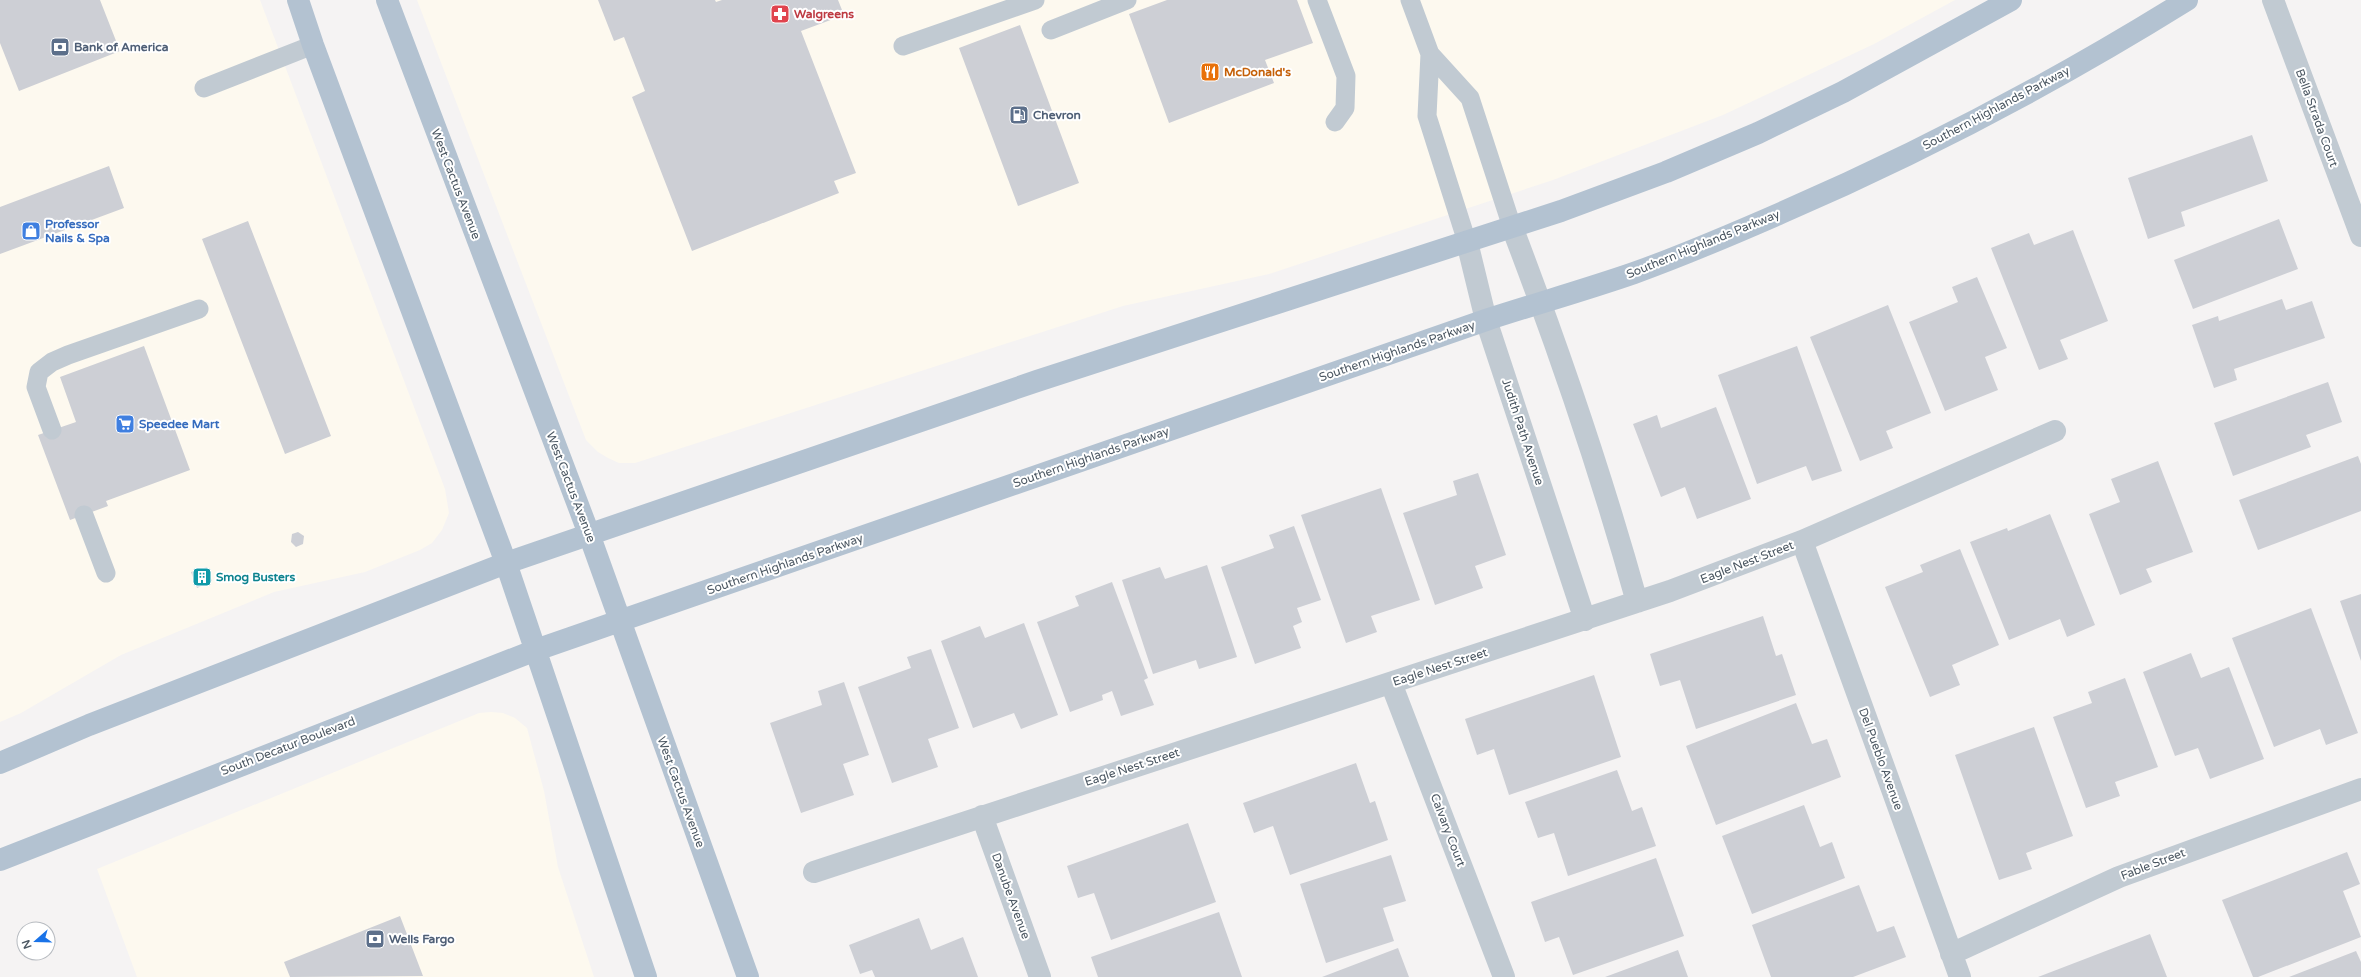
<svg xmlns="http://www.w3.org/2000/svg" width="2361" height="977" viewBox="0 0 2361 977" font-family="'Varela Round',sans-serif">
<rect width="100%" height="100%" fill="#f5f3f3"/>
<path fill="#fdf9ef" d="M 0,0 L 260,0 L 445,489 L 449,513 L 442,530 L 432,543 L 420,550 L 365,572 L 274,592 L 121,655 L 21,713 L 0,722 Z
M 417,0 L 1955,0 L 1874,44 L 1723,115 L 1553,180 L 1269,274 L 1123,306 L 635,463 L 619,463 L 608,458 L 598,452 L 586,440 Z
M 491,712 L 503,713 L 515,718 L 527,728 L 544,791 L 558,867 L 594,977 L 137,977 L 97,869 L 479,713 Z"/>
<path fill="#cdcfd5" d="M 0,0 L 100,0 L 120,51 L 19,91 L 0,43 Z
M 598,0 L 715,0 L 716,2 L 722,0 L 838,0 L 844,15 L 801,31 L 856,173 L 834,181 L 839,193 L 692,251 L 632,97 L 645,91 L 624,37 L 614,41 Z
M 1167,0 L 1297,0 L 1313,43 L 1265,60 L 1274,83 L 1169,123 L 1129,14 Z
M 1020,25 L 1079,183 L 1018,206 L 959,48 Z
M 2252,135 L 2268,181 L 2181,212 L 2185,226 L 2148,239 L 2128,178 Z
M 109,166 L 124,208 L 0,254 L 0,207 Z
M 2279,219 L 2298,269 L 2193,309 L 2174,260 Z
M 248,221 L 331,436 L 285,454 L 202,239 Z
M 2073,230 L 2108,321 L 2060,340 L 2068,359 L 2039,370 L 1991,248 L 2029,233 L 2034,245 Z
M 1977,277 L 2007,348 L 1985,357 L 1998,390 L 1945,411 L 1909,322 L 1958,302 L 1952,287 Z
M 2282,299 L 2286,310 L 2312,301 L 2325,338 L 2234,369 L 2237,380 L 2214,388 L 2192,325 L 2218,316 L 2219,321 Z
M 1888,305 L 1931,413 L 1886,431 L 1893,448 L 1860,461 L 1810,337 Z
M 144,346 L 190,470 L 106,501 L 108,506 L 70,520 L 38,435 L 76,422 L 60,377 Z
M 1797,346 L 1842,471 L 1812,481 L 1806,466 L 1757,484 L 1718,375 Z
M 2328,382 L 2342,422 L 2306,435 L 2311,447 L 2233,476 L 2214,423 Z
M 1716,407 L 1751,499 L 1697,519 L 1685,487 L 1661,497 L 1633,424 L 1657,415 L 1661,428 Z
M 2358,456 L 2361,464 L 2361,511 L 2258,550 L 2239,500 Z
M 2158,461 L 2193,552 L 2146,569 L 2152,582 L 2120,595 L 2089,514 L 2120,502 L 2111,479 Z
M 1478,473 L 1506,555 L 1475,566 L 1483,588 L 1435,605 L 1403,513 L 1457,495 L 1453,481 Z
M 1381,488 L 1420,600 L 1371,616 L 1377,632 L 1346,643 L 1301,515 Z
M 2050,514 L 2095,625 L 2067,637 L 2060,619 L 2009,640 L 1970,542 L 2007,528 L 2008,531 Z
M 1294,526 L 1321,600 L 1297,608 L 1302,622 L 1293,626 L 1301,648 L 1255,664 L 1221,567 L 1274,548 L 1269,535 Z
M 298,532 L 304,536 L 303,544 L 296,547 L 291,542 L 292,534 Z
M 1960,549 L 1999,645 L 1952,665 L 1960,685 L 1930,697 L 1885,587 L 1923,572 L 1920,565 Z
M 1207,565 L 1237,657 L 1199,669 L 1196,660 L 1153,674 L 1122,580 L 1160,567 L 1165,579 Z
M 207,567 L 212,581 L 197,588 L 191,572 Z
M 1112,582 L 1148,678 L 1144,680 L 1154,705 L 1121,716 L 1112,691 L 1102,695 L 1103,700 L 1070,712 L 1037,622 L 1079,606 L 1075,596 Z
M 2361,594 L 2361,661 L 2340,601 Z
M 2311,608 L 2358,733 L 2326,745 L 2320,729 L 2274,747 L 2232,638 Z
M 1763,616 L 1776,656 L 1782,654 L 1796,695 L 1696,729 L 1680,680 L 1660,686 L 1650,654 Z
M 1024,623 L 1058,715 L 1021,729 L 1014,713 L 973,728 L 941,641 L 980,626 L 985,638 Z
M 931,649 L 959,728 L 928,739 L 938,767 L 892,783 L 858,687 L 911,668 L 907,657 Z
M 2191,653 L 2201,678 L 2229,667 L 2264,759 L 2210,779 L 2198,748 L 2175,756 L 2143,672 Z
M 1594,675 L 1621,757 L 1509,795 L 1494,749 L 1477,755 L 1465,719 Z
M 2125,678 L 2158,767 L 2115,782 L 2120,796 L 2086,808 L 2053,717 L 2092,703 L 2088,692 Z
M 844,682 L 869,755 L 843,764 L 854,795 L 801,813 L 770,723 L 822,705 L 818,691 Z
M 1796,703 L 1812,744 L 1827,739 L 1841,777 L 1716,825 L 1686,746 Z
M 2034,727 L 2073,836 L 2026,853 L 2032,869 L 1999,880 L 1955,755 Z
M 1356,763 L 1370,803 L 1375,801 L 1388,840 L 1290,875 L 1273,826 L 1254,833 L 1243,803 Z
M 1617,770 L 1632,811 L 1642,807 L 1656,846 L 1568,876 L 1554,833 L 1538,838 L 1525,802 Z
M 1804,805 L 1820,847 L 1832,842 L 1845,878 L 1752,914 L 1722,836 Z
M 1188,823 L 1216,902 L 1111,940 L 1094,893 L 1078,898 L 1067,866 Z
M 2347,852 L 2360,884 L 2343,891 L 2361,937 L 2258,977 L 2253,977 L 2222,900 Z
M 1391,855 L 1406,901 L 1383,908 L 1394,941 L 1326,963 L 1300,884 Z
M 1656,858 L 1684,936 L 1573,975 L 1559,937 L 1545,942 L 1531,902 Z
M 1859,885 L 1877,932 L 1894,926 L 1906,957 L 1853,977 L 1771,977 L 1752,925 Z
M 1219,912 L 1242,977 L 1098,977 L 1091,957 Z
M 400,916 L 423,976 L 290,977 L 284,962 Z
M 919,918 L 931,950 L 963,937 L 978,977 L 875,977 L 872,970 L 860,974 L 849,945 Z
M 2150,934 L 2167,977 L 2038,977 Z
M 1398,948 L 1409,977 L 1322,977 Z
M 1678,950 L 1688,977 L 1605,977 Z
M 2356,951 L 2361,962 L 2361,977 L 2289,977 Z"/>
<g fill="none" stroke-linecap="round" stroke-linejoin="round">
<path stroke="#c1cad2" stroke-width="19" d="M 1317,0 L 1346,76 L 1345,108 L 1335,122
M 1410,0 L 1430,54 L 1470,98 L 1512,227
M 1051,30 L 1127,0
M 903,46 L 1035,0
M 1430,54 L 1427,116 L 1467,242
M 204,88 L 313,45
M 52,430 L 36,387 L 39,372 L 52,362 L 68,355 L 199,309
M 84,515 L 106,573"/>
<path stroke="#c1cad2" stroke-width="22" d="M 2273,0 L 2361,236
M 1512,227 C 1559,350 1602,476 1637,602
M 1467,242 L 1486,320 L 1585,620
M 1802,541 L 1960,977
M 1391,683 L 1504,977
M 982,816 L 1040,977
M 814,872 L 1670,591 L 1802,541 L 2055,431
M 1951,954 L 2119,877 L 2361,789"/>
<path stroke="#b3c2d1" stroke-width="22" d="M 298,0 L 313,45 L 506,563 L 646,977
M 387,0 L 589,534 L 748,977
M 0,763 L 89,725 L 506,563 L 1037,381 L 1561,211 L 1666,172 L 1758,133 L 1843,92 L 2011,0
M 0,860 L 536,650 L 1486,320 C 1535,304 1585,290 1634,273 C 1684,255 1733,234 1781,213 C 1922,152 2057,81 2187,0"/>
</g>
<defs>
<g id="pharmacy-square" transform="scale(1)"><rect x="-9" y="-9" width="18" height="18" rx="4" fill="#e0444e" stroke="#fff"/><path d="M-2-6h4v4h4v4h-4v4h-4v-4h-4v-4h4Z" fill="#fff"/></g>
<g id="bank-square" transform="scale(1)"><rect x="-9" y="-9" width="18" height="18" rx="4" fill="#5c6f8a" stroke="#fff"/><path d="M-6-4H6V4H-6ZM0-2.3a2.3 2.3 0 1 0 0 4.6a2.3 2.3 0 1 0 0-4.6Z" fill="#fff"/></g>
<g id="restaurant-square" transform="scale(1)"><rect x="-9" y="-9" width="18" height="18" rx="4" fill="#e8710a" stroke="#fff"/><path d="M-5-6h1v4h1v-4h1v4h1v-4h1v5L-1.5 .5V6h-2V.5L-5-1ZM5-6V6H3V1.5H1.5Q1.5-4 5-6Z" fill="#fff"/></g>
<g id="fuel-square" transform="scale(1)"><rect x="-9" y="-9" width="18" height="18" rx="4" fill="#5c6f8a" stroke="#fff"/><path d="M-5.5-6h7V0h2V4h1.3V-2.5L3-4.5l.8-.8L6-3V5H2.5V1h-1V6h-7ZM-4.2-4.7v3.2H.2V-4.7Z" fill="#fff"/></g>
<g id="shop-square" transform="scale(1)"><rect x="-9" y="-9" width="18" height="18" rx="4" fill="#3f7fe0" stroke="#fff"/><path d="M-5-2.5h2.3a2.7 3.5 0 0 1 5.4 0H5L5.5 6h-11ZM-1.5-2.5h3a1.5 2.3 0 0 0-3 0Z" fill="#fff"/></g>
<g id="supermarket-square" transform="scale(1)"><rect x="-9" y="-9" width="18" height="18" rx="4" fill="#3f7fe0" stroke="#fff"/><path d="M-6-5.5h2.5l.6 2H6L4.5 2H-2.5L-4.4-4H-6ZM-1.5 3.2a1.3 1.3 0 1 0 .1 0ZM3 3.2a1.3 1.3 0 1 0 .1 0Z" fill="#fff"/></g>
<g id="building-square" transform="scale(1)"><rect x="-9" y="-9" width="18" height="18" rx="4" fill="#0f9aa8" stroke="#fff"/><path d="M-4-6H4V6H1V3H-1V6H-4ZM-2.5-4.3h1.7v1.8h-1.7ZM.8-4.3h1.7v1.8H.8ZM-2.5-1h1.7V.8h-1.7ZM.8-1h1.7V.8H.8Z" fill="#fff"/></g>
</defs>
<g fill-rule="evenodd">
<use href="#pharmacy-square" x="780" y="14"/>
<use href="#bank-square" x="60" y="47"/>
<use href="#restaurant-square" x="1210" y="72"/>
<use href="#fuel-square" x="1019" y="115"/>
<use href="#shop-square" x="31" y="231"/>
<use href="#supermarket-square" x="125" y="424"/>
<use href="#building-square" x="202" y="577"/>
<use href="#bank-square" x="375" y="939"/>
</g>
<g text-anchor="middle" stroke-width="4" stroke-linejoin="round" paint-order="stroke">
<g font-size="12" font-weight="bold" fill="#be3a42" stroke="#fff" text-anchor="start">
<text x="794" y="18">Walgreens</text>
</g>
<g font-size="12" font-weight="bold" fill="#4e5e75" stroke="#fff" text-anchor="start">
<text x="74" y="51">Bank of America</text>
<text x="1033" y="119">Chevron</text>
<text x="389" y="943">Wells Fargo</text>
</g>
<g font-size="12" font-weight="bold" fill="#c56008" stroke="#fff" text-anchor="start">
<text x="1224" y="76">McDonald's</text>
</g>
<g font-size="12" fill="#4a5661" stroke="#fff">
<text transform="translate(1996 108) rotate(-28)" y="4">Southern Highlands Parkway</text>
<text transform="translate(2317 118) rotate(70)" y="4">Bella Strada Court</text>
<text transform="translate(456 184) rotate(69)" y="4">West Cactus Avenue</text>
<text transform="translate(1703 244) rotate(-22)" y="4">Southern Highlands Parkway</text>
<text transform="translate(1397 351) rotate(-19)" y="4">Southern Highlands Parkway</text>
<text transform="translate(1523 432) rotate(72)" y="4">Judith Path Avenue</text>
<text transform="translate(1091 457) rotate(-19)" y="4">Southern Highlands Parkway</text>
<text transform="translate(571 487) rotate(69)" y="4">West Cactus Avenue</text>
<text transform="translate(1747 562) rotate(-21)" y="4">Eagle Nest Street</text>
<text transform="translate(785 564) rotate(-19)" y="4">Southern Highlands Parkway</text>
<text transform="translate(1440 667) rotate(-18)" y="4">Eagle Nest Street</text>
<text transform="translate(288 746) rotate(-21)" y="4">South Decatur Boulevard</text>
<text transform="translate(1881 759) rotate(70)" y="4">Del Pueblo Avenue</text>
<text transform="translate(1132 767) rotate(-18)" y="4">Eagle Nest Street</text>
<text transform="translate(681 792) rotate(70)" y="4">West Cactus Avenue</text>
<text transform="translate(1448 830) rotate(69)" y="4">Calvary Court</text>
<text transform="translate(2153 864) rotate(-21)" y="4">Fable Street</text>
<text transform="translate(1011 896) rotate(70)" y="4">Danube Avenue</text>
</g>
<g font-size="12" font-weight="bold" fill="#366cbe" stroke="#fff" text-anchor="start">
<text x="45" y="228">Professor<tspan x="45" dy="14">Nails &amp; Spa</tspan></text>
<text x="139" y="428">Speedee Mart</text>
</g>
<g font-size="12" font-weight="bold" fill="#0d838f" stroke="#fff" text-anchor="start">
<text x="216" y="581">Smog Busters</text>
</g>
</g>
<g transform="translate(36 941) rotate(250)"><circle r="19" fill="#ffffff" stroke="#b7bbc0"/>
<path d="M0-3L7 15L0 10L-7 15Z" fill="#1a73e8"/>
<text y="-6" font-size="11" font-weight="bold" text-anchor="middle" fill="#4a5661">N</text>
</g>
</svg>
